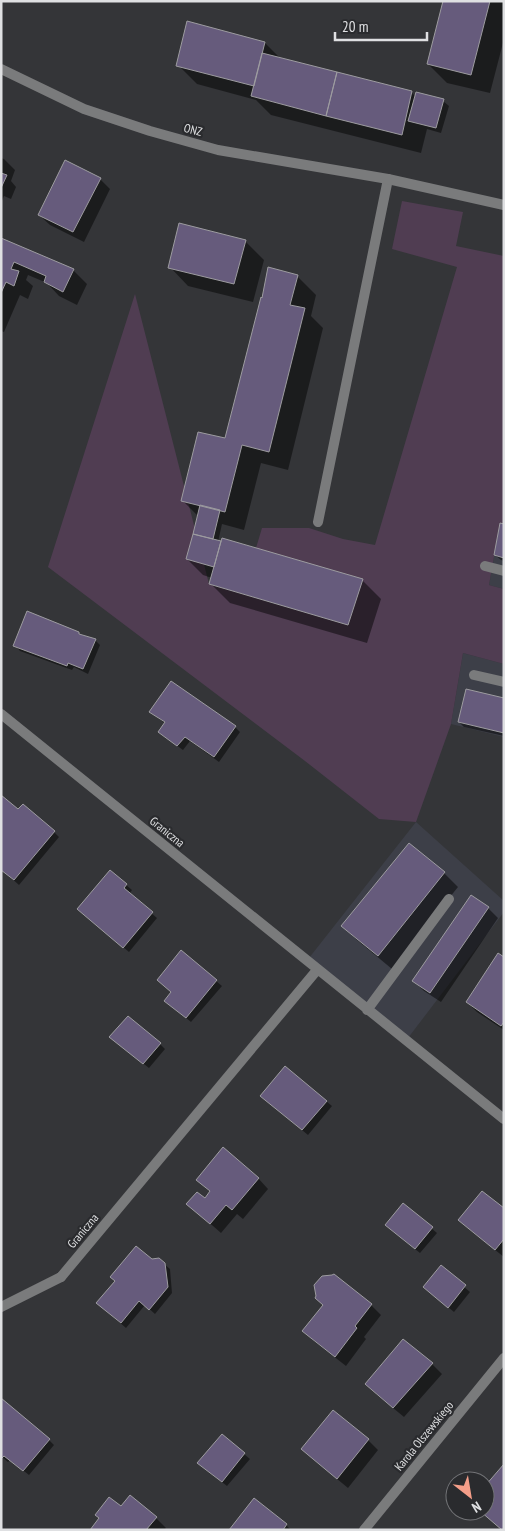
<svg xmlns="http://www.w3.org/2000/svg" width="505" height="1531" viewBox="0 0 505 1531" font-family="'PT Sans Narrow',sans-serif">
<rect width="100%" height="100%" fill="#343538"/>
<path fill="#3d3f48" d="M 504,522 L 504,589 L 489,585 L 500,523 Z
M 463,653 L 504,664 L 504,737 L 451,724 Z
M 416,822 L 504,901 L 504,912 L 408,1038 L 309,958 Z"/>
<path fill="#503d52" d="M 402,201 L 463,212 L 456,246 L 504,256 L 504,524 L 500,523 L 489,585 L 504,589 L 504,664 L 463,653 L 451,724 L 416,822 L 379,819 L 305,761 L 48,567 L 135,294 L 209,584 L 348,625 L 362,579 L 256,548 L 262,528 L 309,528 L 343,539 L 375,545 L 457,267 L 392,249 Z"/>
<path fill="#0007" d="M 445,1 L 504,1 L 504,39 L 490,93 L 447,83 L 428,64 Z
M 265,43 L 281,59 L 412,93 L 416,97 L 443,101 L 449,106 L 441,133 L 427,129 L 421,153 L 271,115 L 256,100 L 197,84 L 178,65 Z
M 1,158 L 4,159 L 15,170 L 11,181 L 16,187 L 11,199 L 4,196 L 1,203 Z
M 100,179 L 110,189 L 84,242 L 50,225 L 39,215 Z
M 180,224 L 246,242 L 264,260 L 253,302 L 188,286 L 170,267 Z
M 1,239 L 73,270 L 87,284 L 77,305 L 59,296 L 47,283 L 28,275 L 26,280 L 33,286 L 28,299 L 20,295 L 4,332 L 1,331 Z
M 297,276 L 316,295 L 311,316 L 323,328 L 288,470 L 261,463 L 244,530 L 222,524 L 218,542 L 362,580 L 381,599 L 367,643 L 230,603 L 211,584 L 212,578 L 203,575 L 187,559 L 199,517 L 182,500 L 225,440 Z
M 504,525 L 504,561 L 501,560 L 495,555 Z
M 79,634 L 95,640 L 100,645 L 88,674 L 74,667 L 72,670 L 20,651 L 15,645 Z
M 504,699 L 504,736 L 464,727 L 459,722 Z
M 151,712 L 235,727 L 240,732 L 219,762 L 190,741 L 183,750 L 165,737 L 160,732 L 166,724 Z
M 54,832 L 59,837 L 19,885 L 1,869 Z
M 409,845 L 444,873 L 458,887 L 392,969 L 357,940 L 343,926 Z
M 110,871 L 132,890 L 129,894 L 157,918 L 129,952 L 84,914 Z
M 488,908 L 498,918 L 441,1002 L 424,991 L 414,981 Z
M 181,952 L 222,986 L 191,1022 L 166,1001 L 172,992 Z
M 504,958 L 504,1030 L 477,1012 L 467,1002 Z
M 116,1042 L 160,1044 L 165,1049 L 149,1068 Z
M 267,1101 L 326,1101 L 332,1106 L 308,1135 Z
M 258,1178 L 268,1189 L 243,1219 L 237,1214 L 221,1233 L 188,1204 L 205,1200 L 211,1192 L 197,1180 Z
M 403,1204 L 437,1233 L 420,1253 L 391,1230 Z
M 504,1210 L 504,1257 L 470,1230 L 460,1220 Z
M 151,1261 L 164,1264 L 170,1269 L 172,1293 L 155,1314 L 145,1305 L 126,1328 L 103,1308 Z
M 441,1267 L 470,1292 L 454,1312 L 430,1292 Z
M 334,1275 L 371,1305 L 381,1315 L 364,1337 L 366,1339 L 346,1366 L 314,1341 L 304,1331 L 324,1305 Z
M 432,1364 L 442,1374 L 404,1417 L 376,1394 Z
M 333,1411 L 368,1440 L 378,1450 L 348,1488 L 313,1459 L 303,1449 Z
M 222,1436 L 250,1459 L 227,1486 L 204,1468 Z
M 49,1440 L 54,1445 L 29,1475 L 10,1460 L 8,1462 L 1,1456 Z
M 121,1508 L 156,1518 L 166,1528 L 164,1530 L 92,1530 Z
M 286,1525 L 291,1530 L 231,1530 Z"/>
<path fill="#665b7c" stroke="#9d9ca0" d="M 443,1 L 490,1 L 471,75 L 427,64 Z
M 187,21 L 265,42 L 254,86 L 176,66 Z
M 262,53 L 337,72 L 326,116 L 251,96 Z
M 337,72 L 412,91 L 402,135 L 326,116 Z
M 416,92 L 444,99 L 436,128 L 408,121 Z
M 65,160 L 101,178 L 73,232 L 38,215 Z
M 1,173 L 7,175 L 1,188 Z
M 179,223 L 246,240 L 234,284 L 168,268 Z
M 1,238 L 74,269 L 63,292 L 44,282 L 46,276 L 14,262 L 11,269 L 19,271 L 14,286 L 6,282 L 1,293 Z
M 268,267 L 298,275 L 290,305 L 305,308 L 269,452 L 242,445 L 225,512 L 181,501 L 198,432 L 225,438 L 261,297 L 262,298 Z
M 200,505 L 220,510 L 213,539 L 193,534 Z
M 500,523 L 504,524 L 504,558 L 494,555 Z
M 193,534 L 221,541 L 214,567 L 186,559 Z
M 222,538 L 363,579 L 348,625 L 209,584 Z
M 27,611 L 79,632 L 79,634 L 96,639 L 83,669 L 68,663 L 67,666 L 13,646 Z
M 171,681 L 236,726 L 214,757 L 185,737 L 177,746 L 158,732 L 165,722 L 149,712 Z
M 466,689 L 504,698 L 504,733 L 458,722 Z
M 1,795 L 18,809 L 23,804 L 55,831 L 14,880 L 1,870 Z
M 409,843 L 445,872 L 378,956 L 341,926 Z
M 110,870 L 127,884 L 124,888 L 153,912 L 123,948 L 77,909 Z
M 471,895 L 489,907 L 430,993 L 412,981 Z
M 181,950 L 217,980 L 186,1018 L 164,1001 L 171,992 L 157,980 Z
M 498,953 L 504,957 L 504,1022 L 501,1026 L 466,1002 Z
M 128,1016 L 161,1043 L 143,1064 L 109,1037 Z
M 285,1066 L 327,1101 L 302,1130 L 260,1096 Z
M 223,1147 L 259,1178 L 232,1210 L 226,1205 L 210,1224 L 186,1204 L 197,1192 L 205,1198 L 210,1191 L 196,1180 Z
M 482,1191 L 504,1208 L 504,1239 L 495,1250 L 458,1220 Z
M 403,1203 L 433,1227 L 415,1249 L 385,1225 Z
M 136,1246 L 152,1259 L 159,1258 L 165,1263 L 168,1287 L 149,1310 L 139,1301 L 121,1323 L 96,1303 L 115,1281 L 110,1277 Z
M 441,1265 L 466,1285 L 448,1308 L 423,1287 Z
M 334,1274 L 372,1304 L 355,1326 L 357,1328 L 335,1357 L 302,1331 L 323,1305 L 315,1298 L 316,1296 L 314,1285 L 322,1276 L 332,1275 Z
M 403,1339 L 433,1363 L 393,1408 L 365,1384 Z
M 1,1398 L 50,1439 L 23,1471 L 4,1456 L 2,1458 L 1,1457 Z
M 333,1410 L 369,1439 L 337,1479 L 301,1449 Z
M 222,1434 L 245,1453 L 222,1482 L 197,1463 Z
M 504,1464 L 504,1530 L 502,1530 L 480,1511 L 485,1511 L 485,1486 Z
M 130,1495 L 157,1517 L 146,1530 L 90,1530 L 99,1518 L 95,1515 L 109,1497 L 121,1506 Z
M 254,1498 L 287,1524 L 283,1530 L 229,1530 Z"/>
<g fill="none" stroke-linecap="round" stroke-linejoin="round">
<path stroke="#7a7b7c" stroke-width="10" d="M 318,522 L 388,179
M 485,566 L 504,571
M 474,675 L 504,682
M 1,1307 L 61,1277"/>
<path stroke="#7a7b7c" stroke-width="10" d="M 1,69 L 84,109 L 150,131 L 218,150 L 388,179 L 504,205
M 1,714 L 504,1119
M 367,1010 L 449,899
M 61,1277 L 317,970"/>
<path stroke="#7a7b7c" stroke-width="10" d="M 364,1530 L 504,1358"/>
</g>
<g text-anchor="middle" stroke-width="4.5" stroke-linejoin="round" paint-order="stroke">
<g font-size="12" fill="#dfe0e2" stroke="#2a2b2e">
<text transform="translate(193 130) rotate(15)" y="4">ONZ</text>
<text transform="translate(167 832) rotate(39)" y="4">Graniczna</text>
<text transform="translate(83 1231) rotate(-50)" y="4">Graniczna</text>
<text transform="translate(424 1436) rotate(-51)" y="4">Karola Olszewskiego</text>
</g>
</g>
<rect width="505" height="1531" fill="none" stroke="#dfe0e2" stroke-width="5"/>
<g transform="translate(470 1496) rotate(149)"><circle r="24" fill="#2a2b2e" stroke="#727376"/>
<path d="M0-4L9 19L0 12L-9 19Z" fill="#f49e89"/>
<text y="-8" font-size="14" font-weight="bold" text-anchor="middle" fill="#dfe0e2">N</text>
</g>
<path d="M335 32v8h92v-8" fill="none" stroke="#dfe0e2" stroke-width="2.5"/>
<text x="342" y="32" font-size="15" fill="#dfe0e2" stroke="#2a2b2e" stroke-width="4" paint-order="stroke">20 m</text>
</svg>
